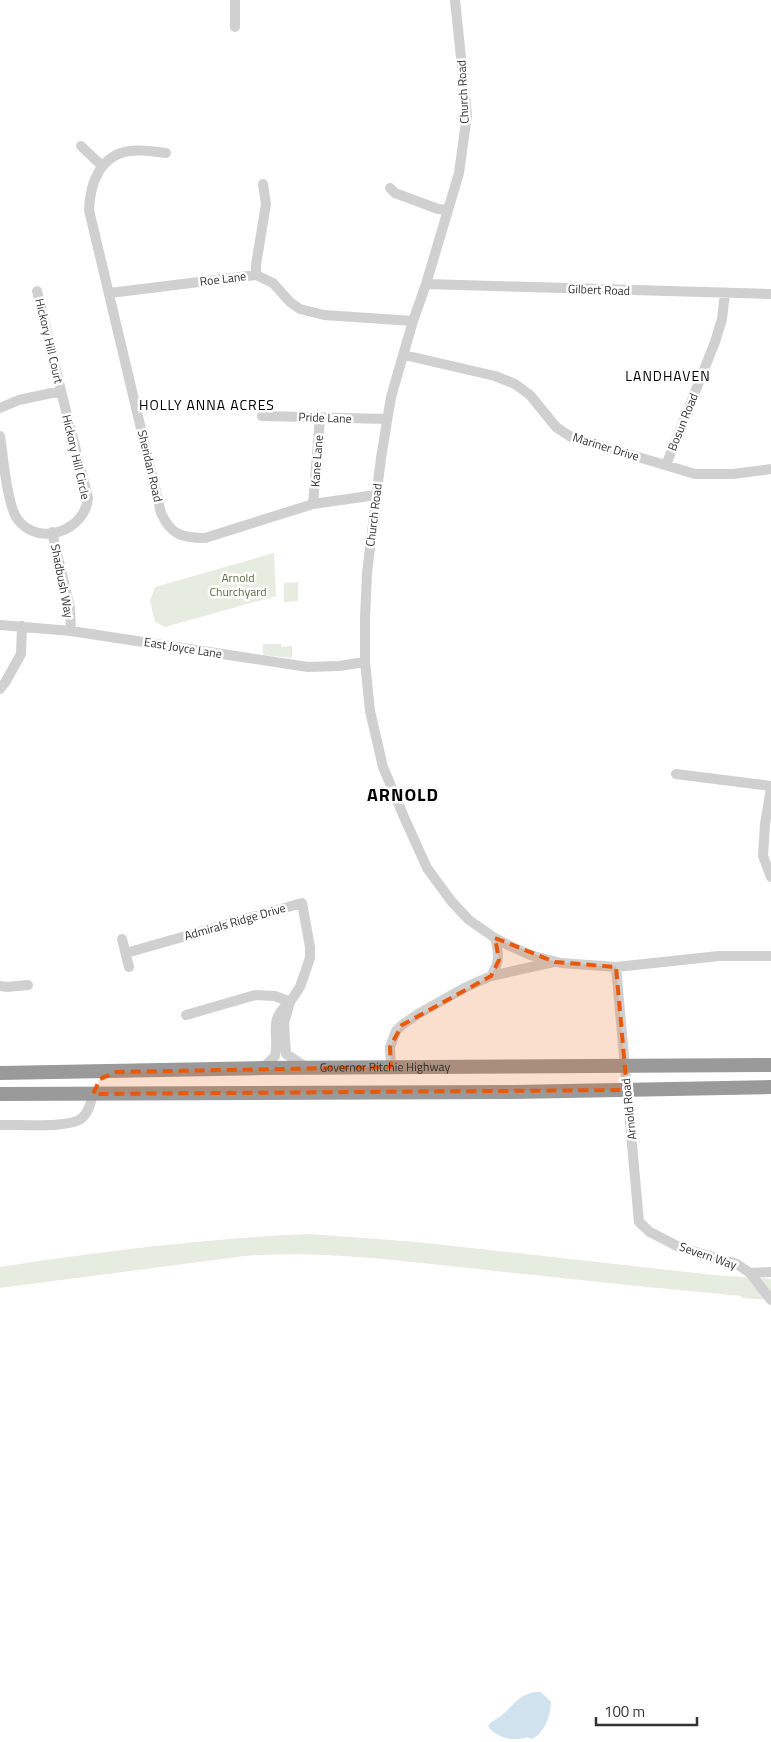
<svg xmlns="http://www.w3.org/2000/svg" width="771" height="1742" viewBox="0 0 771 1742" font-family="'Titillium Web',sans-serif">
<rect width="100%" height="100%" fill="#fff"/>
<path fill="#e6ecdf" d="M 274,553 L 276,596 L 165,627 L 155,622 L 150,601 L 155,587 Z
M 298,582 L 298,601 L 284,602 L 284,583 Z
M 263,644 L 281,644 L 281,647 L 292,646 L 292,658 L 263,655 Z
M 310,1234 L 417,1242 L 714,1275 L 771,1279 L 771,1300 L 741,1298 L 742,1296 C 654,1288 566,1279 478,1269 C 400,1261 323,1250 245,1256 L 0,1288 L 0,1267 C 49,1259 98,1253 147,1247 C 202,1241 256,1236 310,1234 Z"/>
<path fill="#cfe2ee" d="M 535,1692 L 541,1692 L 551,1702 C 550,1717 545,1732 532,1739 L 527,1737 C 514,1742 496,1738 488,1726 C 492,1720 498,1719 503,1714 C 516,1703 517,1696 535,1692 Z"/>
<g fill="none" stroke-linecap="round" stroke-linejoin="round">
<path stroke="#d0d0d0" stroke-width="10" d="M 235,0 L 235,27
M 455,0 L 467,115 L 459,173 L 426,284 L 413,321 L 391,397 L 381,458 L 367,573 L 365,618 L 365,662 L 370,711 L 383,767 L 404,817 L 427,868 L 452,902 L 469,920 L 495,938 L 510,946 L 530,955 L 561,963 L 616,967 L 719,956 L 771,956
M 81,146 L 102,166
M 166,153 C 154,152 142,149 130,151 C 100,155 90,183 89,210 L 161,513 C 171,535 182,538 205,538 L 313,504 L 376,495
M 390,188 L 395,193 L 438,209 L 448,210
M 256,275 L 256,265 L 266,204 L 263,184
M 426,284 L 771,294
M 37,291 L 61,391
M 110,293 L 256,275 L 273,283 L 290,302 L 300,309 L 324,315 L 413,321
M 404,355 L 495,376 L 515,384 L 530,395 L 556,427 L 571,437 L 598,445 L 695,474 L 733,474 L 771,469
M 0,408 L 19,400 L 61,391 L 88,498 C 85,531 39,547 18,520 C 7,506 3,455 0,436
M 262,416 L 387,419
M 666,465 L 715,342 L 722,319 L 725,293
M 313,504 L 320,418
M 52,532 L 70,608 L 71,631
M 0,625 L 71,631 L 308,667 L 339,666 L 365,662
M 0,689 L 6,681 L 21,654 L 22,626
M 676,774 L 771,786
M 771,788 L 765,824 L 763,856 L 771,877
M 122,939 L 129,967
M 126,953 L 302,903 L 310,947 L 310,958 L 300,987 L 290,1002 L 284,1023 L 286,1054 L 306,1067
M 616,967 L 639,1222 L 650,1232 L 679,1247 L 737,1264 L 750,1273 L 771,1300
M 491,976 C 500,963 499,953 495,938
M 0,986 L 7,987 L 28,985
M 186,1015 L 255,995 L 275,996 L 290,1002
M 391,1067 L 390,1047 L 396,1031 L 402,1025 L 418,1014 L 464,988 L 491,976 L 554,962
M 263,1068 L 275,1056 C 280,1033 267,1021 289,1003
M 0,1125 C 18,1124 69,1129 82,1118 C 89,1112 91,1102 93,1094
M 750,1273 L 771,1272"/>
<g stroke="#9a9a9a" stroke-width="14">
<path id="s1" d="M 0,1073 L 263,1068 L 771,1065"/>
<path d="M 0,1094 L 514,1092 L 771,1087"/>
</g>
</g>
<path fill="#e8590c" fill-opacity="0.2" stroke="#e8590c" stroke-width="4" stroke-dasharray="10 6" stroke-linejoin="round" d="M 495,938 L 555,962 L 616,967 L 627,1090 L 93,1094 L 100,1079 L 116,1072 L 391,1067 L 390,1047 L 402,1025 L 491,976 L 499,960 Z"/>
<g text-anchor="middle" stroke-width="5" stroke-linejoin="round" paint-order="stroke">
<g font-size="12" fill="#333" stroke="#fff">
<text transform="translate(463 92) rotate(-93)" y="4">Church Road</text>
<text transform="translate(223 279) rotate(-7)" y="4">Roe Lane</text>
<text transform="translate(599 290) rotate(2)" y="4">Gilbert Road</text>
<text transform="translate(49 341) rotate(77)" y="4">Hickory Hill Court</text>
<text transform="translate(325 418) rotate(2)" y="4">Pride Lane</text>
<text transform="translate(683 422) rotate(-68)" y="4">Bosun Road</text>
<text transform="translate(606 447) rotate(17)" y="4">Mariner Drive</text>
<text transform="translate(76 457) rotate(77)" y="4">Hickory Hill Circle</text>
<text transform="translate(317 461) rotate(-86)" y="4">Kane Lane</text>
<text transform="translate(150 466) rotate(77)" y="4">Sheridan Road</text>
<text transform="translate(374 515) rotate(-83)" y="4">Church Road</text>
<text transform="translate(62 581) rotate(79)" y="4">Shadbush Way</text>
<text transform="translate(183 648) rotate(9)" y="4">East Joyce Lane</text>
<text transform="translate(235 922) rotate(-16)" y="4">Admirals Ridge Drive</text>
<text dy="4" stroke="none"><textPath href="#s1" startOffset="385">Governor Ritchie Highway</textPath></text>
<text transform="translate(629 1109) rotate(-96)" y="4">Arnold Road</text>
<text transform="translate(708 1256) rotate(19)" y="4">Severn Way</text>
</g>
<g font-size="12" fill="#56703f" stroke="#fff">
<text x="238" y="582">Arnold<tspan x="238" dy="14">Churchyard</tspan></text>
</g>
<g font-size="14" letter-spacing="1" fill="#000" stroke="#fff">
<text x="668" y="381">LANDHAVEN</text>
<text x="207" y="410">HOLLY ANNA ACRES</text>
</g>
<g font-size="18" font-weight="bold" letter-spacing="1" fill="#000" stroke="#fff">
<text x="403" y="801">ARNOLD</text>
</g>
</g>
<path d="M596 1717v8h101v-8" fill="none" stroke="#333333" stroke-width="2.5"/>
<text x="604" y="1717" font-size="15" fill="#333333" stroke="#ffffff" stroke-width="4" paint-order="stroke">100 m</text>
</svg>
